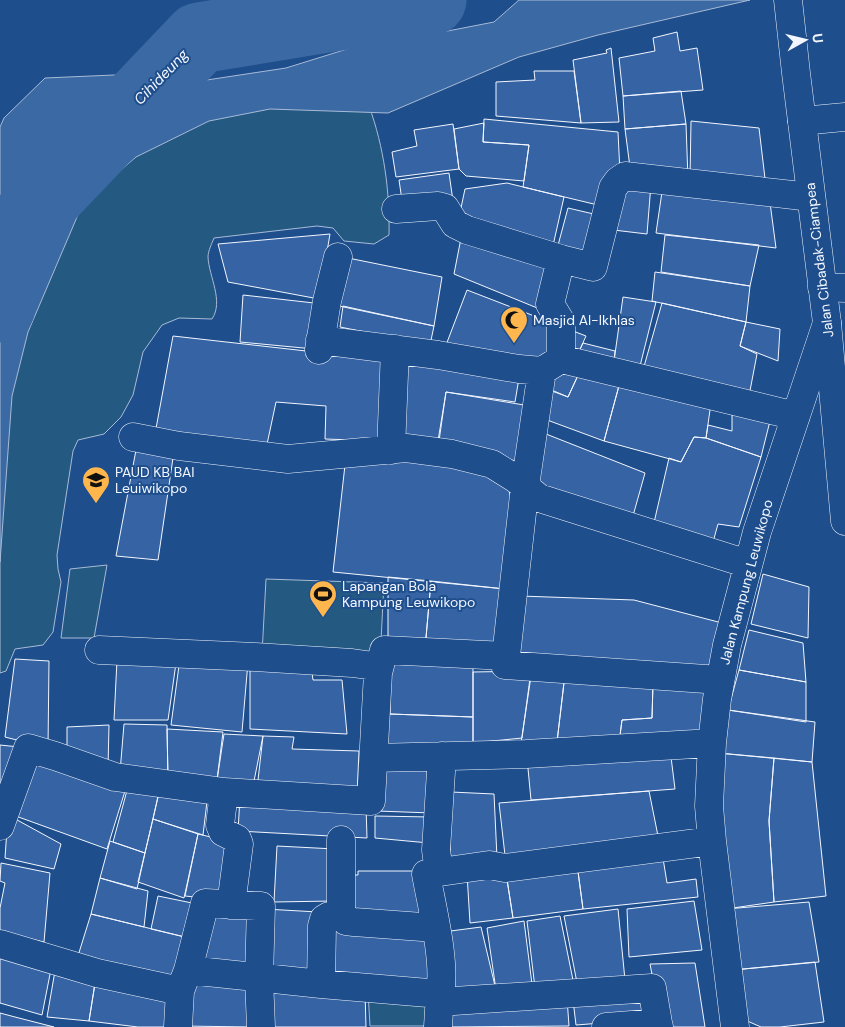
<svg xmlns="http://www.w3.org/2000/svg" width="845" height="1027" viewBox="0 0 845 1027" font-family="'DM Sans',sans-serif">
<rect width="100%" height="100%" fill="#1f4e8c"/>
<path fill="#245a82" stroke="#a8bbd7" d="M 210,103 L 369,106 C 384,147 390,192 389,235 L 374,244 L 344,241 L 333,228 L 317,226 L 214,238 C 212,243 208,251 208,257 C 209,277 224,301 212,319 L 179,318 L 162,325 L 143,352 L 133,395 L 121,417 L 104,434 L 78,440 L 73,451 L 57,555 L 58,569 L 61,582 L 53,632 L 43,645 L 15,649 L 6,671 L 0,673 L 0,349 L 34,219 Z
M 107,565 L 94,638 L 61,638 L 70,569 Z
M 266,579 L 384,583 L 380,660 L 262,654 Z
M 368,992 L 432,996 L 434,1026 L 370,1026 Z"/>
<path fill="#3b69a3" stroke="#a8bbd7" d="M 519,0 L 750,0 L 598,35 L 519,57 L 388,113 L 270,109 L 209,121 L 136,157 L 83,203 L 28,332 L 12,396 L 0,562 L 0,127 L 4,118 L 45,78 L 137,74 L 187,83 L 286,68 L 360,45 L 422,36 L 494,22 Z"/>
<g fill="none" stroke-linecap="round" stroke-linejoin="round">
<path stroke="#3b69a3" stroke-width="71" d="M 0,307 L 15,231 L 199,38 L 431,0"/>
</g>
<path fill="#3563a3" stroke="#f2f6ff" d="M 677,32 L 680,51 L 697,48 L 703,90 L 623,96 L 619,58 L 655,51 L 653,38 Z
M 611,48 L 619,122 L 581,123 L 573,60 L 607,53 L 606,50 Z
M 534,71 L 574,71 L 581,123 L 496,116 L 496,82 L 535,80 Z
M 681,91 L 686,124 L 625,129 L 623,96 Z
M 484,119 L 618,132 L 620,173 L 602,206 L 523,187 L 529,145 L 483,142 Z
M 691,121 L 759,128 L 766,187 L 690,178 Z
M 484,123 L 483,142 L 529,145 L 524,181 L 466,176 L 459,169 L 454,129 Z
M 453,124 L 459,169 L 396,177 L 392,152 L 417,146 L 414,130 Z
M 686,124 L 688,179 L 631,175 L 625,129 Z
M 449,173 L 453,201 L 403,207 L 399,180 Z
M 507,183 L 564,197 L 552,250 L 458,222 L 465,189 Z
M 628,184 L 651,184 L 647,234 L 605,229 Z
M 663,185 L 769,195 L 776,248 L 656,233 Z
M 568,208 L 598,215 L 590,255 L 557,249 Z
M 462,233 L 555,261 L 547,312 L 454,274 Z
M 330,234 L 319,299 L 228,282 L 218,244 Z
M 665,235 L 759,245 L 750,286 L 661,272 Z
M 348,258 L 442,277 L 434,326 L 339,306 Z
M 655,272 L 750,286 L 746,322 L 652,301 Z
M 467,290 L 586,336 L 572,367 L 580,371 L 568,397 L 446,345 Z
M 243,295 L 323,304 L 314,349 L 240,342 Z
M 623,297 L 656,302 L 640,366 L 614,361 Z
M 662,303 L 746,322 L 740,346 L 757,354 L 749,396 L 643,370 Z
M 343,306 L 434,326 L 430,345 L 340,327 Z
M 746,322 L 780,329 L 778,361 L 740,346 Z
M 173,336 L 386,360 L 383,441 L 325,439 L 326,406 L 276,402 L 266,449 L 155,434 Z
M 583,343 L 615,351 L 614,361 L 620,382 L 604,441 L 539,417 L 544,388 L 568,397 L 580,371 L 572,367 Z
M 401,360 L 520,372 L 515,402 L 446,392 L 438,441 L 394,435 Z
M 620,382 L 711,403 L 706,438 L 694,437 L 681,462 L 604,441 Z
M 446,392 L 530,406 L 523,462 L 438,448 Z
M 732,411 L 771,417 L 761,457 L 706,438 L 708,425 L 732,431 Z
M 546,434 L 645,473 L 631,523 L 534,487 Z
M 694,437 L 706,438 L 761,457 L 739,527 L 718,524 L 713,542 L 653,527 L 669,458 L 681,462 Z
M 136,450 L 173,458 L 158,560 L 116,556 Z
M 379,455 L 480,464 L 506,481 L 512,501 L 505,589 L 333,572 L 345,465 Z
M 763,574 L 809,587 L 808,638 L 751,624 Z
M 388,577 L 431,581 L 425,649 L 388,645 Z
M 431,581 L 505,589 L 500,651 L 425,649 Z
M 520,596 L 634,600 L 722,623 L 714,674 L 512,659 Z
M 749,630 L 803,643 L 806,682 L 739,670 Z
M 391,653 L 473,658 L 473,717 L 390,714 Z
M 180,658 L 248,662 L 242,732 L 171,725 Z
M 15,659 L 49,661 L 48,748 L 5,737 Z
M 117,660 L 176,663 L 168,720 L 114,720 Z
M 311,665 L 313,680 L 342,680 L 347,734 L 250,729 L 250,667 Z
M 739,670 L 806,682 L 806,722 L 728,710 Z
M 531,671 L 522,738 L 473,743 L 473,672 Z
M 565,674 L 653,683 L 652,718 L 622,720 L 619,743 L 557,742 Z
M 565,674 L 557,742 L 521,743 L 531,676 Z
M 653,683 L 709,684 L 700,740 L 619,743 L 622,720 L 652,718 Z
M 728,710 L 815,722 L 812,762 L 718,753 Z
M 390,714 L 473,717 L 473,743 L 382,753 L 383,720 Z
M 124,724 L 167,725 L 168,779 L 120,772 Z
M 109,725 L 108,768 L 67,756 L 67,727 Z
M 167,729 L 223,732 L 217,780 L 168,779 Z
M 224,734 L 263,736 L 254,781 L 217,780 Z
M 263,736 L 294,737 L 292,749 L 359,751 L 357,796 L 257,789 Z
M 0,745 L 19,747 L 0,801 Z
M 670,749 L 675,789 L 531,800 L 527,758 Z
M 718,753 L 774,758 L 769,821 L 774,902 L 726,909 Z
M 774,758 L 812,762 L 826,896 L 774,902 L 769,821 Z
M 380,761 L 434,761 L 432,813 L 377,811 Z
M 36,762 L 125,791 L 107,849 L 13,815 Z
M 129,783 L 160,788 L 145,853 L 113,842 Z
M 160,788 L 208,793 L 203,835 L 153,819 Z
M 649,791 L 659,841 L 506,864 L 499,803 Z
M 451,792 L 494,794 L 497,858 L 450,862 Z
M 240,797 L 366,806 L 367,838 L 238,831 Z
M 8,815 L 61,844 L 54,869 L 5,858 Z
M 375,816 L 431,817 L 429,843 L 375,838 Z
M 153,819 L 198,834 L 184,898 L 138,882 Z
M 198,834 L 232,842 L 224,900 L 185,896 Z
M 110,841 L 145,853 L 137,889 L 100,878 Z
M 277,846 L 335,849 L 333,901 L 274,902 Z
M 662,852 L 667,883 L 696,879 L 698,897 L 583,909 L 577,864 Z
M 1,863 L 50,873 L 44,942 L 0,932 L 0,908 L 5,883 L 0,881 Z
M 577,864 L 583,909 L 513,918 L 506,873 Z
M 358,871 L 417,871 L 424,922 L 345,917 L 345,875 L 358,875 Z
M 506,873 L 513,918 L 470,923 L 467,874 Z
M 100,878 L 148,891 L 144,927 L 91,914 Z
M 158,896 L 197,904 L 189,938 L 151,929 Z
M 694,901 L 702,950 L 629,957 L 627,909 Z
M 809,902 L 819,962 L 733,970 L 726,909 Z
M 207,908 L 256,911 L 254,974 L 194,968 Z
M 265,909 L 318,912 L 316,979 L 263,976 Z
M 618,909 L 625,980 L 578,988 L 564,916 Z
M 91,914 L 189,938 L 175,985 L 77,959 Z
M 560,916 L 574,985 L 535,988 L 527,921 Z
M 326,921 L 432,931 L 437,988 L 327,982 Z
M 524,921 L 532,984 L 496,990 L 487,928 Z
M 481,927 L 496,990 L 446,997 L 443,932 Z
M 0,949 L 52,964 L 42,1015 L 0,1003 Z
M 815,962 L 824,1022 L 780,1027 L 761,1027 L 745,1020 L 733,970 Z
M 695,963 L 705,1027 L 662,1027 L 650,964 Z
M 56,965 L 96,977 L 89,1021 L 47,1017 Z
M 96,977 L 175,994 L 171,1027 L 138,1027 L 89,1021 Z
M 190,978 L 254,982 L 254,1027 L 181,1026 Z
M 263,985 L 365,991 L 366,1027 L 266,1027 Z
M 648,992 L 653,1019 L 576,1025 L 573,1000 Z
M 567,998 L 569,1026 L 445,1027 L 446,1006 Z
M 0,1013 L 15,1017 L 54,1027 L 0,1027 Z"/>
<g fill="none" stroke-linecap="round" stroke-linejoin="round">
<g stroke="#f2f6ff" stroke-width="29">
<path id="minor" d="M 802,121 L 845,117
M 396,209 L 438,206 L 445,208 L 455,224 L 467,230 L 561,259 L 593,267 L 613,188 L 618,181 L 625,176 L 811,197
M 561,259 L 550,304 L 561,322 L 561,359
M 822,287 L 845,288
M 320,340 L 438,355 L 519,369 L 542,371 L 561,359 L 796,416
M 319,350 L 327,301 L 338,257
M 133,437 L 179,446 L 288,459 L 406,448 L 452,454 L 492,464 L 516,479 L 539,498 L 748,564
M 391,450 L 395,349
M 505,665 L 720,680
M 378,673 L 384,650 L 506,656 L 525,486 L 542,371
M 374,758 L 526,754 L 712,743
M 224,792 L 220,825 L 223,832 L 237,839 L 239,844 L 231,905
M 0,826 L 28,748 L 55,756 L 115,777 L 224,792 L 371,801 L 378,673 L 374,666 L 352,663 L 255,657 L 99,650
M 439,872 L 436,850 L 442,756
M 340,913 L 346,921 L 354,922 L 436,928
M 0,944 L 97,973 L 180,991
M 188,970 L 321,984 L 440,994 L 438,1027
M 321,984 L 322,926 L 324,919 L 329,916 L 340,913 L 341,908 L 341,840
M 440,994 C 446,961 432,908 426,874 L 489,865 L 505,868 L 712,841
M 439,1002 L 652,988 L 658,1023
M 178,1027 L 180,991 L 188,970 L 205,903 L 261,906 L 259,978 L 261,1027
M 606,1027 L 658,1023 L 659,1027
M 735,1027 L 712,841 L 709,806 L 712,743 L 717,699 L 727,645 L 757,532 L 827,323"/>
</g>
<g stroke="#f2f6ff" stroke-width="29">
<path id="trunk" d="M 788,0 L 796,73 L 827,323 L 845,521"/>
</g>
<use href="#minor" stroke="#1f4e8c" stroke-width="28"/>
<use href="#trunk" stroke="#1f4e8c" stroke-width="28"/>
</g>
<defs>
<g id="mosque-pin" transform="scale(1.4375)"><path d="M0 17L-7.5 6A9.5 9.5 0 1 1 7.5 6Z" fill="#ffb74d" stroke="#1f4e8c"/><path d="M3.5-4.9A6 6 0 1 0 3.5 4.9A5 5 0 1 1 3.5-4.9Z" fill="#111"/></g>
<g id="school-pin" transform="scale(1.4375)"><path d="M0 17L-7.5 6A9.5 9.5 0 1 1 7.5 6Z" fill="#ffb74d" stroke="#1f4e8c"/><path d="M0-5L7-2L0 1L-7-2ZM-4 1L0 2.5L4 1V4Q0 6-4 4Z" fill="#111"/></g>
<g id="stadium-pin" transform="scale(1.4375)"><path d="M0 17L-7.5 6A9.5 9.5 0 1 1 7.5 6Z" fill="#ffb74d" stroke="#1f4e8c"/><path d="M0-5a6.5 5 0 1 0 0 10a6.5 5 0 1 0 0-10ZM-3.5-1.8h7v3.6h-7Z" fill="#111"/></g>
</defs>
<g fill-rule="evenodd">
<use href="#mosque-pin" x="514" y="320"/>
<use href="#school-pin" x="96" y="480"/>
<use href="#stadium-pin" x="323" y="594"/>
</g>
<g text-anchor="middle" stroke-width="4" stroke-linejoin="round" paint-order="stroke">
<g font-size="14" fill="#f2f6ff" stroke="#1f4e8c">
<text transform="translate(819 260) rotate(-97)" y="5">Jalan Cibadak-Ciampea</text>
<text transform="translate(746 582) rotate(-75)" y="5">Jalan Kampung Leuwikopo</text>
</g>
<g font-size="14" fill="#f2f6ff" stroke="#1f4e8c" text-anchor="start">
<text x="533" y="325">Masjid Al-Ikhlas</text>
<text x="115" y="477">PAUD KB BAI<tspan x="115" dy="16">Leuiwikopo</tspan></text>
<text x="342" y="591">Lapangan Bola<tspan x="342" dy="16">Kampung Leuwikopo</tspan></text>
</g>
<g font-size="15" font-style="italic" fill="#f2f6ff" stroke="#1f4e8c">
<text transform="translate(161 77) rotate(-46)" y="5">Cihideung</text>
</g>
</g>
<g transform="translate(805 40) rotate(82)" stroke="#1f4e8c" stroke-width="4" paint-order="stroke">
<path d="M0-4L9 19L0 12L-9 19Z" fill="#f2f6ff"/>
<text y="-8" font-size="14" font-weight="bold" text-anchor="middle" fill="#f2f6ff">U</text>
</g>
</svg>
